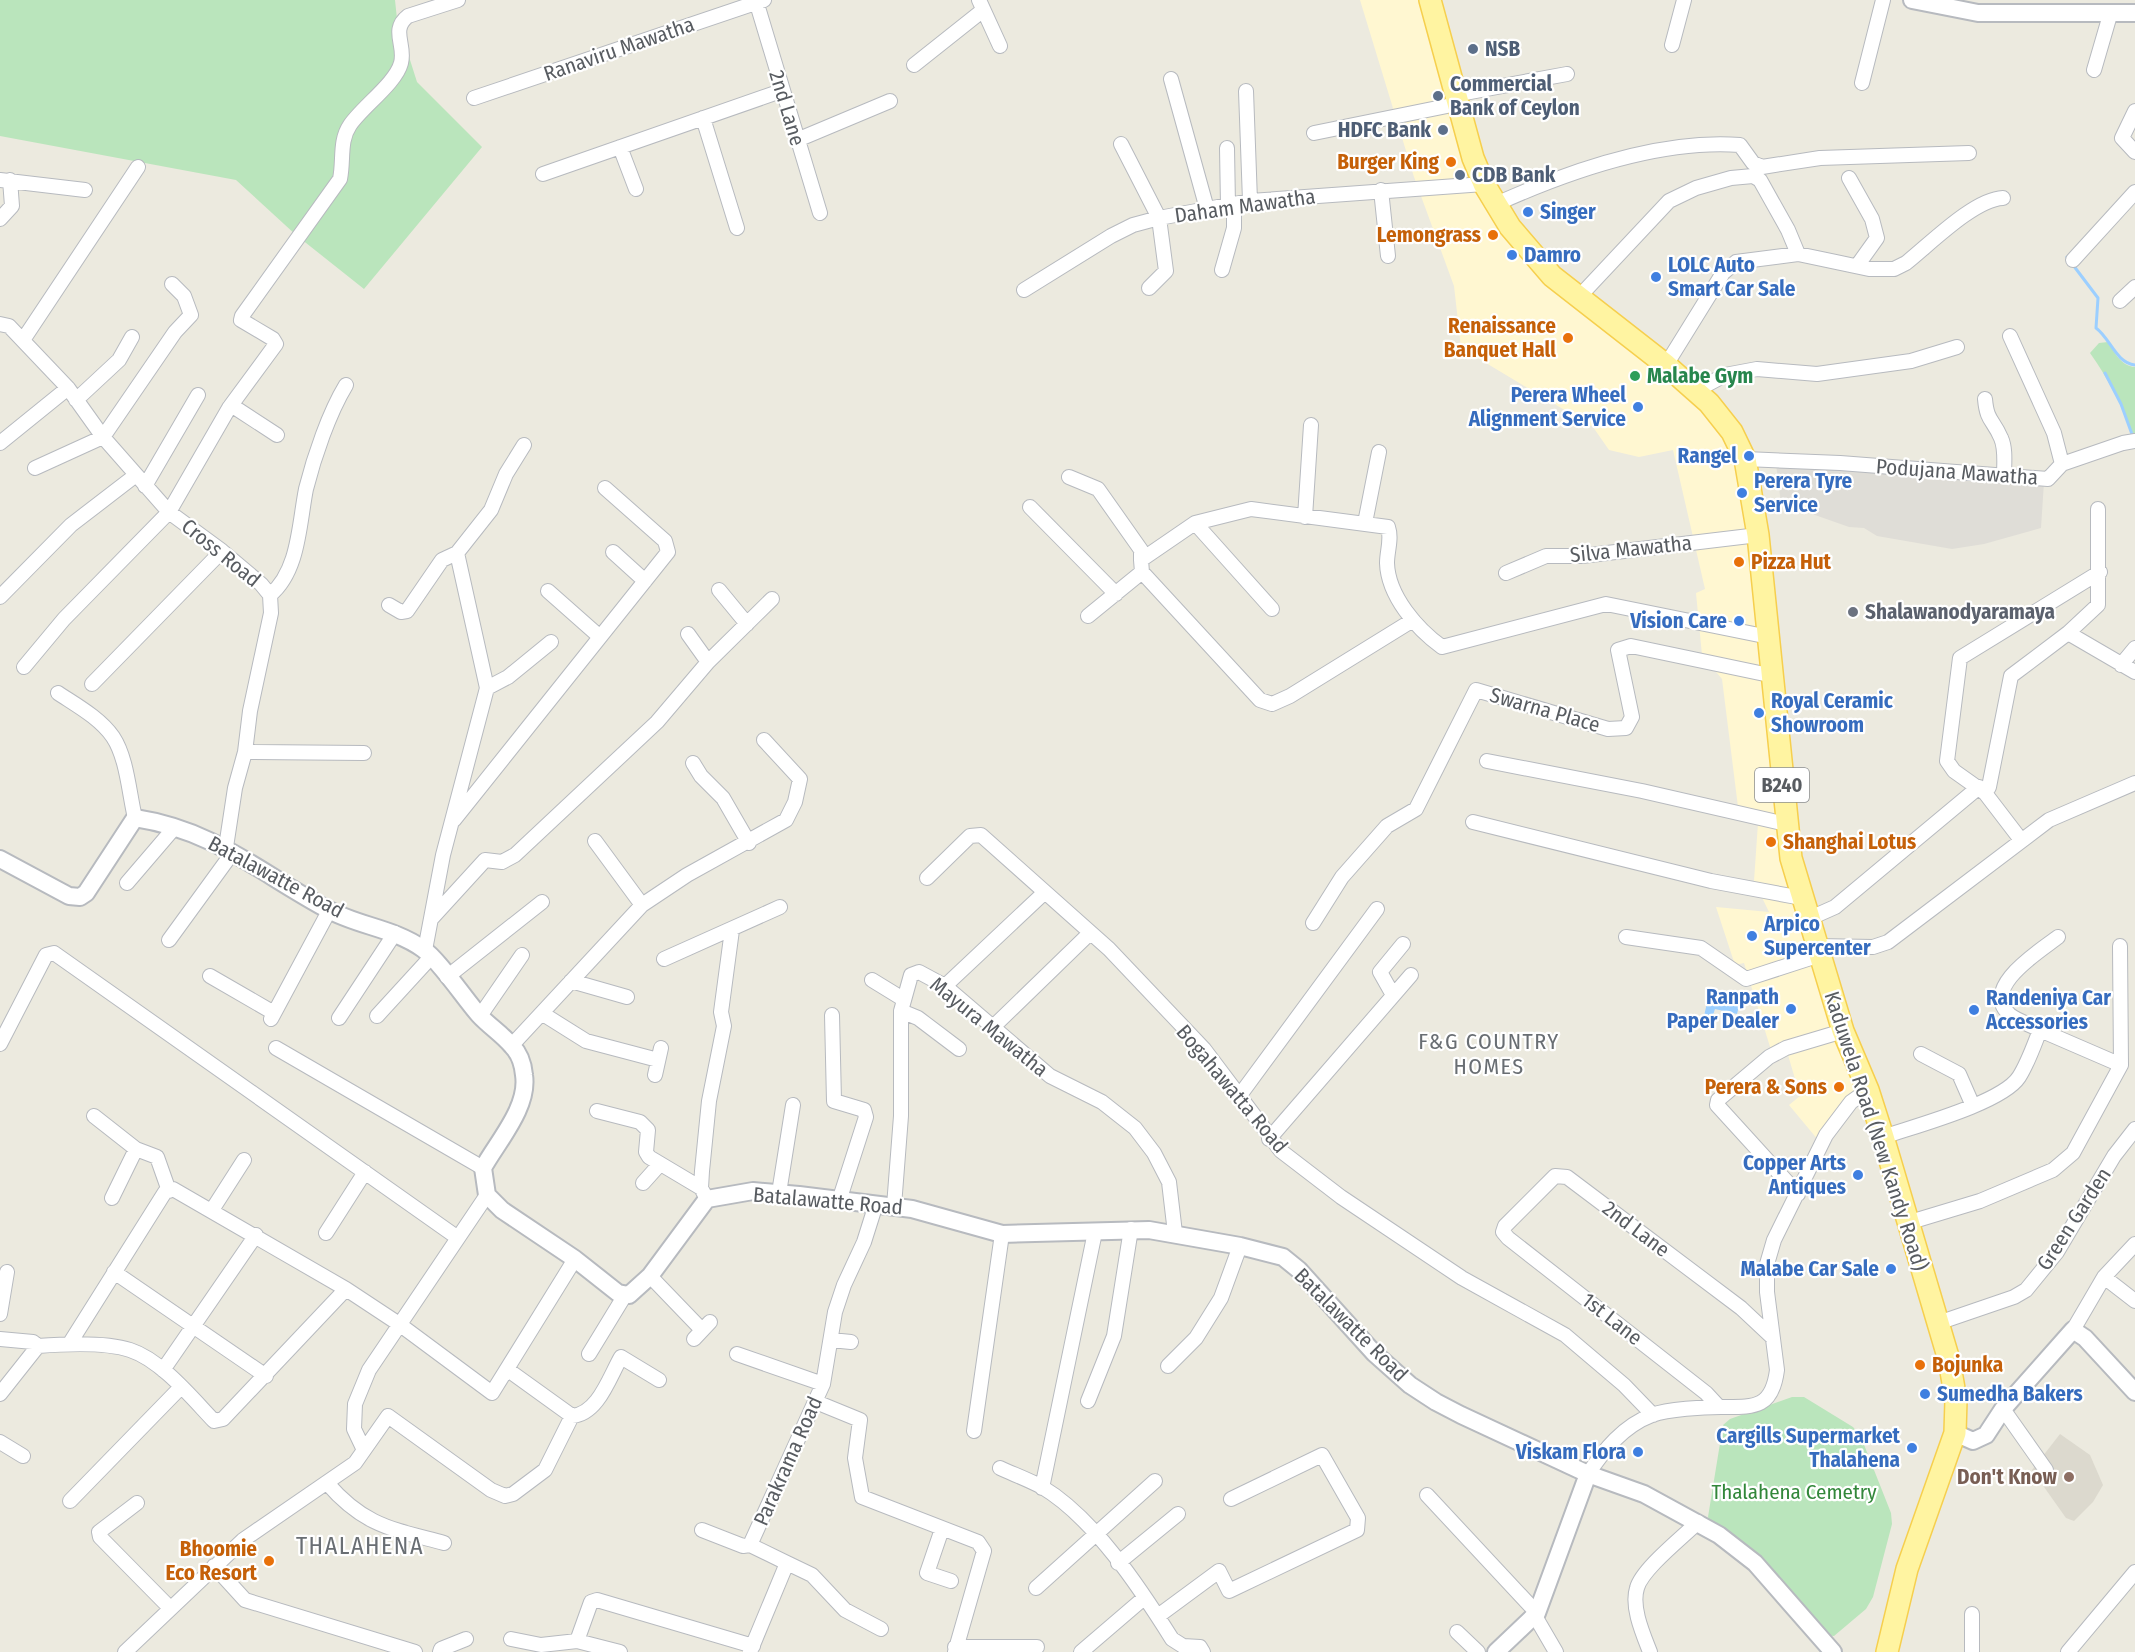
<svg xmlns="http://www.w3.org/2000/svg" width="2135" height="1652" viewBox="0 0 2135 1652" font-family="'Fira Sans Condensed',sans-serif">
<rect width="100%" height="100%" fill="#eceadf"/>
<path fill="#fff7d1" d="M 1360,0 L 1425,0 L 1492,207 L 1706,407 L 1740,460 L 1786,859 L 1862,1089 L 1819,1141 L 1789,1105 L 1800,1096 L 1786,1048 L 1771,1050 L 1744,963 L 1735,965 L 1716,907 L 1769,912 L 1754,881 L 1758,823 L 1738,807 L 1722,679 L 1702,655 L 1696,593 L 1705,589 L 1673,450 L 1639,457 L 1609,450 L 1593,427 L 1461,348 L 1454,286 L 1414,177 Z"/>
<path fill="#dfddd7" d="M 1776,464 L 2044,482 L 2041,528 L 1984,544 L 1952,549 L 1877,536 L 1864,528 L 1849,527 L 1781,503 Z"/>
<path fill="#dcd9ce" d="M 2060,1434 L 2090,1455 L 2103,1485 L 2093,1502 L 2074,1521 L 2066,1518 L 2032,1470 Z"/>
<path fill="#bae5bc" d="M 0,0 L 395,0 L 397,19 L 417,82 L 482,147 L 364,289 L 296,235 L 236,180 L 0,136 Z
M 2108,342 C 2115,353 2121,366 2135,367 L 2135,434 L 2132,433 C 2121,404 2108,378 2090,353 L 2099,343 Z
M 1792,1397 L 1804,1397 L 1853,1427 L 1861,1437 L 1891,1513 L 1892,1524 L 1873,1597 L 1866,1609 L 1834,1636 L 1823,1635 L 1712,1526 L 1708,1517 L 1723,1425 L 1730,1419 Z"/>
<path fill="#9ccfff" d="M 1710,990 L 1741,998 L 1737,1014 L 1715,1009 L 1712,1018 L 1704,1016 Z"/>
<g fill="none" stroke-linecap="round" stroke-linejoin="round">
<path stroke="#9ccfff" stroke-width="3" d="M 2067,257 L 2098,298 L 2096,328 C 2110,338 2116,363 2135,365
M 2105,373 L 2121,404 L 2133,437"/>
<g stroke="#b7babf" stroke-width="16">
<path id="minor" d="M 979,0 L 1000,46
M 757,4 L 820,213
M 1672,45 L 1684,0
M 914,65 L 982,11
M 2094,70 L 2110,15
M 1171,79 L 1207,209
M 1862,83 L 1883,0
M 1246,91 L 1250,201
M 1454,95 L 1567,74
M 474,98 L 764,0
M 2135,111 L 2122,138 L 2135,152
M 703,118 L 737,228
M 1314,133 L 1457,104
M 797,140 L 890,101
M 1121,144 L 1159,218 L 1166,271 L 1149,288
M 620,147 L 636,189
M 1227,148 L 1228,206
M 543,174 L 781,91
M 1849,178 L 1872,219 L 1877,238 L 1857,266
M 0,180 L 85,190
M 1381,190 L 1388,256
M 1496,204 C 1567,172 1661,139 1740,145 L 1753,163 L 1762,167 L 1820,158 L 1969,153
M 0,219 L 12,206 L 10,180
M 2073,260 L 2135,192
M 1222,270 L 1234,228 L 1234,205
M 1024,290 L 1111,236 L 1133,225 L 1159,218 L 1250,201 L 1484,184
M 1578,298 L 1669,201 L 1696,188 L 1731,178 L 1753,176 L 1760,180 L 1788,230 L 1798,254
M 2120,301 L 2135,287
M 0,324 L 9,326 L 68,388 L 103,437 L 169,512 L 222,551 L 261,584 L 270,595 L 271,613 L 250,711 L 245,752 L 235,788 L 226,847
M 23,340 L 138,167
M 1666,365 L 1723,273 L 1736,262 L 1798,254 L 1869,269 L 1894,269 L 1906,263 C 1929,245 1974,199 2003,198
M 1695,391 L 1725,375 L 1757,369 L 1817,374 L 1911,361 L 1957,347
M 1985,399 C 1987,422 1993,419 2001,438 C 2006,449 2004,464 2004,476
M 76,400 L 119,360 L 132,337
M 231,405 L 277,435
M 0,443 L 68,388
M 1745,459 L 1840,463 L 2048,479 L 2062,464 L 2054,433 L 2010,336
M 2062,464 L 2123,443 L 2135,441
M 35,468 L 103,437 L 175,332 L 191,315 L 184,296 L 172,284
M 1069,477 L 1098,489 L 1141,550 L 1141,560
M 145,486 L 198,395
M 1030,507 L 1116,594
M 1305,517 L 1311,425
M 1195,523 L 1272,609
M 1365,523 L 1379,452
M 613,552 L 645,581
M 457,553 L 491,510 L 506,474 L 524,445
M 1142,572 L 1260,700 L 1272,704 L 1290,696 L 1413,620
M 1506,573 L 1546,556 L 1582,556 L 1758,535
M 719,590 L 747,624
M 548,591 L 600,637
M 270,595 C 299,571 299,524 306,489 C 314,457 329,413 346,385
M 0,597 L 71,525 L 136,475
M 389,605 L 401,612 L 407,611 L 442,560 L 457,553 L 487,688 L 443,855 L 425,950
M 1088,616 L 1142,572 L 1141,560 L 1195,523 L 1251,509 L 1388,527 C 1392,539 1387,551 1387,563 C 1388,596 1417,629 1442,647 L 1606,604 L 1769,637
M 2068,633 L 2135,672
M 688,634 L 708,662
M 2121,665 L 2135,648
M 24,667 L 64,619 L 169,512 L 229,408 L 276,344 L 273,339 L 241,320 L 242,316 L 340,179 C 344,160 339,141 350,125 C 362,107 396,83 401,63 C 406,45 390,30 408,16 L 458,0
M 92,684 L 222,551
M 487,688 L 508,677 L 551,642
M 58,693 C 76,705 100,718 113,737 C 127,758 129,793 135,818
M 245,752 L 364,753
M 1487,761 L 1642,791 L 1786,824
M 693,763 L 701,776 L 723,798 L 749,843
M 1985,793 L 1989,787 L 2011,676 L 2068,633 L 2098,605 L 2098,509
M 454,820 L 668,552 L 665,541 L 605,488
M 1473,822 L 1711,881 L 1802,898
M 2021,840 L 1985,793 L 1954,771 L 1947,761 L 1960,658 L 2100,572
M 595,841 L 642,905
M 927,878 L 970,836 L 981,835 L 1109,949 L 1204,1049 L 1281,1151 L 1341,1197 L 1462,1278 L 1565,1335 L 1624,1385 L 1653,1415
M 127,883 L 175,827
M 432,918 L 485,860 L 502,862 L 515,855 L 657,722 L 708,662 L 772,599
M 1808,919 L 1835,907 L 1979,787
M 1313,923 L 1342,877 L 1387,826 L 1416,809 L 1476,690 L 1608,729 L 1626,728 L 1632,717 L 1618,650 L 1631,646 L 1774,676
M 1626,937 L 1701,948 L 1746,979 L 1820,955
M 169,940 L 233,852
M 1817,946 L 1873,947 L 1888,942 L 2049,820 L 2135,783
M 664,959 L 780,907
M 210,976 L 274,1013
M 447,977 L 542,902
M 872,980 L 903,999
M 571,981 L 627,997
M 945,986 L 1045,892
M 1393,995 L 1380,972 L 1403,944
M 901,1011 L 918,1018 L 959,1049
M 543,1014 L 586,1041 L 658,1060
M 832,1015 L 834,1101 L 864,1110 L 866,1117 L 839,1201
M 377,1016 L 431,957
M 480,1016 L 522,955
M 339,1018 L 395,933
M 271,1019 L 329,911
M 992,1028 L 1090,933
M 2040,1030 C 2031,1025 2018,1021 2010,1015 C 1979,988 2040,951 2058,937
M 0,1044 L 46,955 L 54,953 L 458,1238
M 512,1045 L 642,905 L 687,875 L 786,820 L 795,802 L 800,779 L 764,740
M 276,1048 L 483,1168
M 1921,1054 L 1959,1074 L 1973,1106
M 655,1075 L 661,1048
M 1240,1095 L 1377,909
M 597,1111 L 640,1122 L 648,1130 L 646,1152 L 649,1157 L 701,1188
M 94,1116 L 136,1149 L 157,1157 L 169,1191
M 1883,1137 C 1915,1126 2002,1103 2019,1077 C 2028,1063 2034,1045 2040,1030 L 2121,1065
M 1269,1139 L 1411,975
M 643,1183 L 660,1164
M 779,1193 L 793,1105
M 1798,1194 L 1717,1105 L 1718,1100 L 1769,1057 L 1786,1048 L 1843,1031
M 112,1198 L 136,1149
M 707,1199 L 701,1188 L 702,1171 L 709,1101 L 724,1026 L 721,1012 L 732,930
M 894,1206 L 901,1116 L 901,1011 L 911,975 L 919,972 L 945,986 L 1050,1076 L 1102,1102 L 1135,1128 L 1154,1153 L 1169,1182 L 1175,1233
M 212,1210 L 244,1160
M 1907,1223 L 1980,1201 L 2053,1170 L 2073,1153 L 2121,1065 L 2120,946
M 326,1233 L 365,1172
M 114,1272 L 266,1376
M 650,1276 L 702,1330
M 2104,1277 L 2135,1301
M 0,1314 L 7,1272
M 1938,1323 L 2014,1297 L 2026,1290 L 2057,1252 L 2114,1156 L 2135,1129
M 2073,1330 L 2104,1277 L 2135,1244
M 0,1339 L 33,1342 L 38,1346
M 694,1339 L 710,1322
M 831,1340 L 851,1342
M 70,1343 L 165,1192 L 173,1189 L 346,1289
M 589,1354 L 625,1295
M 737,1354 L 823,1384
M 1168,1366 L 1196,1338 L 1221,1298 L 1240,1246
M 163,1370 L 256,1235
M 0,1394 L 38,1346 C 63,1344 106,1342 130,1350 C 161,1360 192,1398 214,1421 L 223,1419 L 346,1289 L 399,1324 L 492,1393 L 575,1259
M 1088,1401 L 1114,1336 L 1131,1229
M 816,1402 L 860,1420 L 855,1458 L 862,1497 L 978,1542 L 984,1551 L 955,1652
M 1719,1407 L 1706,1393 L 1508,1238 L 1503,1232 L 1505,1226 L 1555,1176 L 1567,1177 L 1741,1308 L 1773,1338
M 2003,1409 L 2046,1470
M 572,1416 C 598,1414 609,1378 621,1357 L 659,1380
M 974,1431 L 1002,1234
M 0,1442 L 23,1456
M 363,1448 L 354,1429 L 355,1404 L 369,1370 L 487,1195
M 1000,1468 C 1013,1474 1029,1480 1042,1487 C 1094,1518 1140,1588 1172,1639 L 1183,1646 L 1200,1647 L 1203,1652
M 1588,1474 C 1604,1450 1623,1426 1652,1415 C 1668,1409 1704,1407 1721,1407 C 1754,1407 1772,1409 1777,1370 L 1767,1292 L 1767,1264 L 1774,1240 L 1826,1135 L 1851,1102 L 1868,1090
M 327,1483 C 364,1526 392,1529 444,1543
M 1042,1488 L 1095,1232
M 1427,1495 L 1537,1613
M 70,1501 L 181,1387
M 137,1503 L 99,1532 L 100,1537 L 170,1608
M 942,1529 L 927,1573 L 951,1581
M 702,1530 L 743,1546 L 750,1545
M 787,1563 L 812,1575 L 845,1610 L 881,1629
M 1118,1563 L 1178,1514
M 214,1566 L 245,1600 L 415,1652
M 1036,1588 L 1155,1481
M 1972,1614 L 1972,1652
M 1158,1616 L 1219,1571 L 1229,1591 L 1357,1530 L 1358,1518 L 1322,1455 L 1231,1499
M 1535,1616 L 1556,1652
M 1457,1632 L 1478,1652
M 511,1639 L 541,1645 L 577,1641 L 620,1652
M 577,1641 L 591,1602 L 597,1600 L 753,1646
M 955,1647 L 1037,1647
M 125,1652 L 243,1540 L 355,1463 L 388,1416 L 491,1490 L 505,1496 L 513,1494 L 545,1470 L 572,1416 L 508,1370
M 440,1652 L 441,1649 L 466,1639
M 750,1652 L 787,1563 L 750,1545 L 823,1384 L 835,1312 L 844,1285 L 864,1242 L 876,1204
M 1081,1652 L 1144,1598
M 1650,1652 C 1643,1634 1631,1607 1637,1588 C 1642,1569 1683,1537 1698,1522
M 2068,1652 L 2135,1572"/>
</g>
<g stroke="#b7babf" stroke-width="20">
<path id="tertiary" d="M 1912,0 L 1978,13 L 2135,13
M 0,859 L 69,896 L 80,897 L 86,893 L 135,818 C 214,830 260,873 327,909 C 357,926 394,928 423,949 C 438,959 465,999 479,1015 C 489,1026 502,1034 512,1046 C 519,1053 523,1064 524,1075 C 529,1107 498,1141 483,1168 L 487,1195 L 502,1210 L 575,1259 L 618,1293 L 629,1295 L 650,1276 L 707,1199 L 753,1191 L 799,1195 L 912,1209 L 1002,1234 L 1149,1230 L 1240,1246 L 1283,1257 L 1299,1270 L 1374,1353 L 1410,1385 L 1436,1402 L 1461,1415 L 1588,1474 L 1644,1494 L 1719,1535 L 1755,1563 L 1833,1652
M 1955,1433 L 1973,1441 L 1986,1435 L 2003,1409 L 2073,1330 L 2085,1338 L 2135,1392
M 1496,1652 L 1537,1613 L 1588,1474"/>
</g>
<g stroke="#f6cf4e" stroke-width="24">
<path id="primary" d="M 1430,0 L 1473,158 L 1484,184 L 1510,227 L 1552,276 L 1666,365 L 1709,403 L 1732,432 L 1745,459 L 1758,535 L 1791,858 L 1843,1031 L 1868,1090 L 1883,1137 L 1949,1360 L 1956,1400 L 1955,1433 L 1907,1569 L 1887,1652"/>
</g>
<use href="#minor" stroke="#fff" stroke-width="14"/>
<use href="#tertiary" stroke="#fff" stroke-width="16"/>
<use href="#primary" stroke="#fff4a1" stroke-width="21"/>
</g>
<g fill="#5c6f8a" stroke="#fff" stroke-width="2">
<circle cx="1473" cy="49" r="6"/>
<circle cx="1438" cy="96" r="6"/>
<circle cx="1443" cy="130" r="6"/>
<circle cx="1460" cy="175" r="6"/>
</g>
<g fill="#e8710a" stroke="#fff" stroke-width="2">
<circle cx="1451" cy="162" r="6"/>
<circle cx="1493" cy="235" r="6"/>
<circle cx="1568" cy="338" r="6"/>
<circle cx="1739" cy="562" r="6"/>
<circle cx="1771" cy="842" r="6"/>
<circle cx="1839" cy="1087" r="6"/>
<circle cx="1920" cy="1365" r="6"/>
<circle cx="269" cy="1561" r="6"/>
</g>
<g fill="#3f7fe0" stroke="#fff" stroke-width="2">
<circle cx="1528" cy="212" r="6"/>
<circle cx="1512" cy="255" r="6"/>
<circle cx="1656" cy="277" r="6"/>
<circle cx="1638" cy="407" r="6"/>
<circle cx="1749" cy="456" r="6"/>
<circle cx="1742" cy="493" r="6"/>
<circle cx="1739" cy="621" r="6"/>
<circle cx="1759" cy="713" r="6"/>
<circle cx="1752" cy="936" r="6"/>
<circle cx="1791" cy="1009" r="6"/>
<circle cx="1974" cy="1010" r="6"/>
<circle cx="1858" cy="1175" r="6"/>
<circle cx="1891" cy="1269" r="6"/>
<circle cx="1925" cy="1394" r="6"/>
<circle cx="1912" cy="1448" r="6"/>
<circle cx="1638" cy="1452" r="6"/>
</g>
<circle fill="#2e9e5b" stroke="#fff" stroke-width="2" cx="1635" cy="376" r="6"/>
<circle fill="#6b7280" stroke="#fff" stroke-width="2" cx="1853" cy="612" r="6"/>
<circle fill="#8d6e63" stroke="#fff" stroke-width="2" cx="2069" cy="1477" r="6"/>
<g text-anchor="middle" stroke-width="4.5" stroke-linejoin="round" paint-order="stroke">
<rect fill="#fff" stroke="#8a8d90" stroke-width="1.5" x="1755" y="768" width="54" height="34" rx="4.5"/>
<g font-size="20" font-weight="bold" fill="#585c61">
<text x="1782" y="792">B240</text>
</g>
<g font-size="21" fill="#585c61" stroke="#fff">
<text transform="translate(619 49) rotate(-19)" y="7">Ranaviru Mawatha</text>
<text transform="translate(787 108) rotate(73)" y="7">2nd Lane</text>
<text transform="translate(1245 206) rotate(-8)" y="7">Daham Mawatha</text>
<text transform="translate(1957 472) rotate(4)" y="7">Podujana Mawatha</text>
<text transform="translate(1631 549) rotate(-6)" y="7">Silva Mawatha</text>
<text transform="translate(221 553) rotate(39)" y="7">Cross Road</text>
<text transform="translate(1545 710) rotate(16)" y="7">Swarna Place</text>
<text transform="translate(276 877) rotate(28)" y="7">Batalawatte Road</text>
<text transform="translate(989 1027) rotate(39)" y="7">Mayura Mawatha</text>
<text transform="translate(1232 1089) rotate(50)" y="7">Bogahawatta Road</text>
<text transform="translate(1876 1131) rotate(72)" y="7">Kaduwela Road (New Kandy Road)</text>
<text transform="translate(828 1201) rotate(5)" y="7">Batalawatte Road</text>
<text transform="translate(2074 1219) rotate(-57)" y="7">Green Garden</text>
<text transform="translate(1636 1229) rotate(37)" y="7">2nd Lane</text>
<text transform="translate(1612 1319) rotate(38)" y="7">1st Lane</text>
<text transform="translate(1351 1325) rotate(45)" y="7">Batalawatte Road</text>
<text transform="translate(788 1461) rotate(-66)" y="7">Parakrama Road</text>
</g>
<g font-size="21" font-weight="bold" fill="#4e5e75" stroke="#fff" text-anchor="start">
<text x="1485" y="56">NSB</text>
<text x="1450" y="91">Commercial<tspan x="1450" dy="24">Bank of Ceylon</tspan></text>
<text x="1431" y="137" text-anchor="end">HDFC Bank</text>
<text x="1472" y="182">CDB Bank</text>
</g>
<g font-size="21" font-weight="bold" fill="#c56008" stroke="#fff" text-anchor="end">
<text x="1439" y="169">Burger King</text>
<text x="1481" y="242">Lemongrass</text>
<text x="1556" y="333">Renaissance<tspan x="1556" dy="24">Banquet Hall</tspan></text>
<text x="1751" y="569" text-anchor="start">Pizza Hut</text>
<text x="1783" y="849" text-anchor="start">Shanghai Lotus</text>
<text x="1827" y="1094">Perera &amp; Sons</text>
<text x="1932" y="1372" text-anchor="start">Bojunka</text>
<text x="257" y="1556">Bhoomie<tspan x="257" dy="24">Eco Resort</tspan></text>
</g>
<g font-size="21" font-weight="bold" fill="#366cbe" stroke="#fff" text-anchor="start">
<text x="1540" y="219">Singer</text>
<text x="1524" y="262">Damro</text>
<text x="1668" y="272">LOLC Auto<tspan x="1668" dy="24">Smart Car Sale</tspan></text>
<text x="1626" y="402" text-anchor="end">Perera Wheel<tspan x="1626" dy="24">Alignment Service</tspan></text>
<text x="1737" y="463" text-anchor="end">Rangel</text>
<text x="1754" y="488">Perera Tyre<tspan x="1754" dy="24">Service</tspan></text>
<text x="1727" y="628" text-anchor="end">Vision Care</text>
<text x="1771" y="708">Royal Ceramic<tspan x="1771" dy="24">Showroom</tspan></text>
<text x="1764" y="931">Arpico<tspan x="1764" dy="24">Supercenter</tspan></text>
<text x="1779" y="1004" text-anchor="end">Ranpath<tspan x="1779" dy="24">Paper Dealer</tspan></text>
<text x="1986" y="1005">Randeniya Car<tspan x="1986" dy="24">Accessories</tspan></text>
<text x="1846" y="1170" text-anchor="end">Copper Arts<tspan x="1846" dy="24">Antiques</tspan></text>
<text x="1879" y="1276" text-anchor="end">Malabe Car Sale</text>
<text x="1937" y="1401">Sumedha Bakers</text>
<text x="1900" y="1443" text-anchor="end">Cargills Supermarket<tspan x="1900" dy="24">Thalahena</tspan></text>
<text x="1626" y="1459" text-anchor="end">Viskam Flora</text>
</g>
<g font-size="21" font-weight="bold" fill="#27864d" stroke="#fff" text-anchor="start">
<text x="1647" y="383">Malabe Gym</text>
</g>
<g font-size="21" font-weight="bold" fill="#5b616d" stroke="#fff" text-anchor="start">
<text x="1865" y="619">Shalawanodyaramaya</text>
</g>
<g font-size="21" font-weight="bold" fill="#785e54" stroke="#fff" text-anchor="end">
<text x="2057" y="1484">Don't Know</text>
</g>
<g font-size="21" fill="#32873a" stroke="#fff">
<text x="1794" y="1499">Thalahena Cemetry</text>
</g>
<g font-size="22" letter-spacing="1.5" fill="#696e73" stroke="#fff">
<text x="1489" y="1049">F&amp;G COUNTRY<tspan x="1489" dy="25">HOMES</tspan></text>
</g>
<g font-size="24" letter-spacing="1.5" fill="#696e73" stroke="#fff">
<text x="360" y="1554">THALAHENA</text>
</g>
</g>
</svg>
